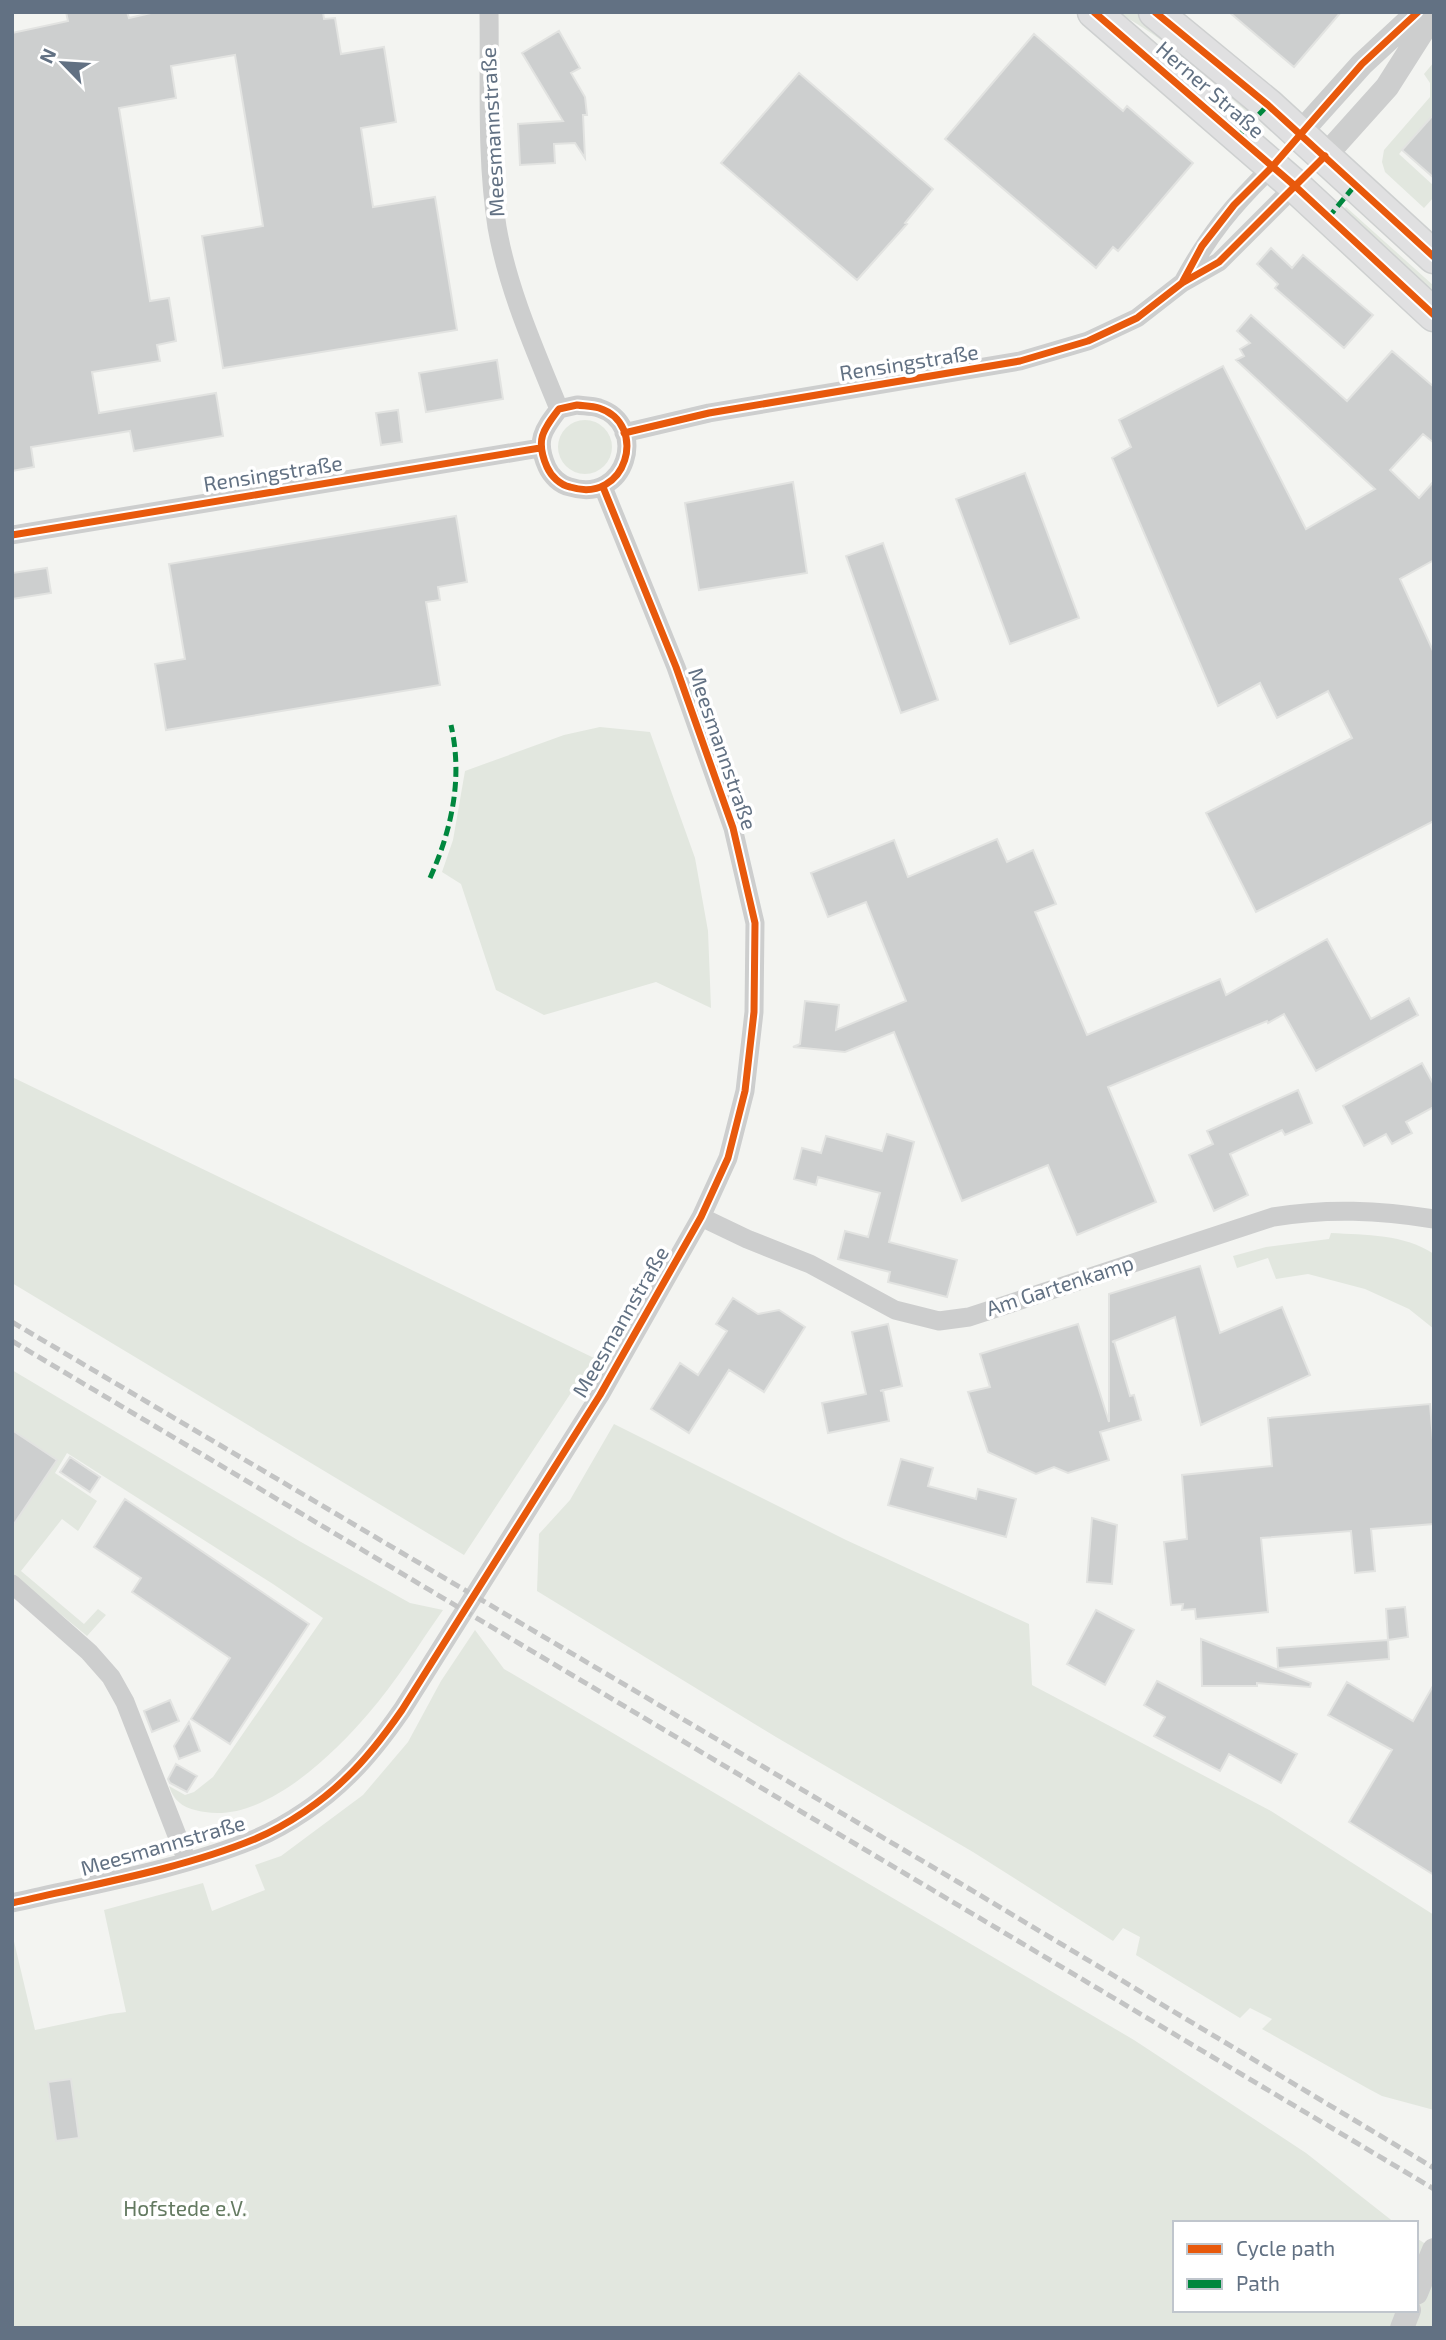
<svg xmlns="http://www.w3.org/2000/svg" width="1446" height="2340" viewBox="0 0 1446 2340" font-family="'Exo 2',sans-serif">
<rect width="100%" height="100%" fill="#f3f4f1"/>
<path fill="#e2e7df" d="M 1116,12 L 1135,12 L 1258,111 L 1253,117 C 1210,80 1167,38 1116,12 Z
M 1434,62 L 1434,114 L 1399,154 L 1434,186 L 1434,197 L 1424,208 L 1385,172 L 1382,162 L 1384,150 L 1430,97 L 1430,83 L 1424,74 Z
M 1346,207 L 1434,286 L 1434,298 L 1341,213 Z
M558 447a27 27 0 1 1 54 0a27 27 0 1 1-54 0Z
M 600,727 L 650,732 L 695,858 L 708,931 L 711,1008 L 656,982 L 544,1015 L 496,990 L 461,884 L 442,872 L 453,840 L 465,771 L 564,735 Z
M 12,1077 L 594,1358 L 464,1555 L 12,1283 Z
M 1331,1233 C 1366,1235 1404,1234 1434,1254 L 1434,1329 L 1409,1309 L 1365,1289 L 1308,1274 L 1276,1279 L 1268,1258 L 1237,1268 L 1233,1256 L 1266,1247 L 1329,1239 Z
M 12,1370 L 301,1542 L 410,1603 L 443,1610 C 419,1644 396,1682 368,1714 C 332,1756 264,1822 205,1812 C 186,1809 175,1804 169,1786 L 185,1795 L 194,1792 L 213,1777 L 323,1618 L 273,1584 L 67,1453 L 55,1473 L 97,1501 L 78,1531 L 62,1519 L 21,1571 L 84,1624 L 98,1609 L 106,1615 L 87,1636 L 12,1574 Z
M 614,1424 L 846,1540 L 1029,1624 L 1032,1685 L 1271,1811 L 1434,1915 L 1434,2110 L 1382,2096 L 1367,2088 L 1262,2029 L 1272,2019 L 1250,2008 L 1240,2018 L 1136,1955 L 1140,1937 L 1123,1928 L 1113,1941 L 973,1852 L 776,1737 L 537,1591 L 539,1534 L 570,1500 Z
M 475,1630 L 504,1669 L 1134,2040 L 1306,2153 L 1395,2223 L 1175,2223 L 1175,2310 L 1416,2310 L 1416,2238 L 1434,2249 L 1434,2328 L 12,2328 L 12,1933 L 35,2030 L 110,2014 L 126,2012 L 104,1910 L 203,1883 L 212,1911 L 265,1890 L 255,1865 L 281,1856 L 363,1795 L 408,1742 L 441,1681 Z"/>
<path fill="#cdcfcf" stroke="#e2e3e1" stroke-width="2" d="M 66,12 L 127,12 L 129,18 L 155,12 L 323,12 L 324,19 L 335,18 L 341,54 L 384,47 L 396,122 L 361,128 L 373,207 L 435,197 L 457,330 L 223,368 L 202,236 L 263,226 L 235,55 L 171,66 L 176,98 L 119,108 L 150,301 L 169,298 L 176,341 L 157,345 L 160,361 L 92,372 L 99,413 L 216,393 L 223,436 L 134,451 L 130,431 L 31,447 L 34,467 L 12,471 L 12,33 L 68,21 Z
M 1229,12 L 1341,12 L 1294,67 Z
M 559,31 L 580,68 L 571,73 L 585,97 L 587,115 L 583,115 L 585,158 L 575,143 L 554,144 L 555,163 L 520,165 L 518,124 L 563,121 L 522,53 Z
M 1034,34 L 1123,111 L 1127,106 L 1193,163 L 1118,251 L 1113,247 L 1096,268 L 945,139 Z
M 799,73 L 933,189 L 905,223 L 907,224 L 857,280 L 721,163 Z
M 1434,114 L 1434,178 L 1402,150 Z
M 1271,248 L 1292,268 L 1303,255 L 1373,315 L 1344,348 L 1275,288 L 1278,284 L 1257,264 Z
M 1251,315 L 1347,401 L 1392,351 L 1434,387 L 1434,443 L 1423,434 L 1390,470 L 1419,498 L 1434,481 L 1434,560 L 1400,579 L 1434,653 L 1434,821 L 1256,912 L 1206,813 L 1352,738 L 1328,691 L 1277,718 L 1260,683 L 1218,706 L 1112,458 L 1131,447 L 1119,420 L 1223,366 L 1306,529 L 1375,489 L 1236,360 L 1244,356 L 1240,349 L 1250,343 L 1237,331 Z
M 497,360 L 503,399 L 426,412 L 419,373 Z
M 398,410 L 402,442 L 381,445 L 376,413 Z
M 1025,473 L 1079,618 L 1010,644 L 956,499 Z
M 793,482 L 807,573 L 699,590 L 685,503 Z
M 456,516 L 467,582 L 438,587 L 440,600 L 426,602 L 440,685 L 166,730 L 155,664 L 185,659 L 169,564 Z
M 883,543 L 938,700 L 901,713 L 846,556 Z
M 47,568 L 51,593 L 12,599 L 12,573 Z
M 997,839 L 1007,862 L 1033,850 L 1056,904 L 1035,912 L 1087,1035 L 1220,979 L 1226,995 L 1327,939 L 1371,1019 L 1409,998 L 1418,1015 L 1316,1071 L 1284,1014 L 1268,1023 L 1267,1021 L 1108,1087 L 1156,1202 L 1077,1235 L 1048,1165 L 962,1201 L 894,1032 L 845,1052 L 793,1047 L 800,1044 L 805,1001 L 839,1005 L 836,1030 L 906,1001 L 866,902 L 828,917 L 811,873 L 894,840 L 908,877 Z
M 1422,1063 L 1434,1085 L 1434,1107 L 1406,1122 L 1412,1133 L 1392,1144 L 1386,1134 L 1364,1146 L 1343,1106 Z
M 1298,1090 L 1312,1123 L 1285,1135 L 1282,1130 L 1230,1154 L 1248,1195 L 1214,1211 L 1189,1155 L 1213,1144 L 1207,1131 Z
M 887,1134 L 914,1142 L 889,1242 L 957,1260 L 947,1297 L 888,1282 L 890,1272 L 838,1259 L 845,1231 L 868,1237 L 880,1193 L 818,1177 L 816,1185 L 794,1179 L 802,1148 L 821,1153 L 826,1136 L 882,1151 Z
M 1200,1266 L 1220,1333 L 1282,1307 L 1310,1375 L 1201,1425 L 1175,1317 L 1112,1342 L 1114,1341 L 1130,1396 L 1134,1395 L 1141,1420 L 1100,1432 L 1109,1460 L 1068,1473 L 1054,1467 L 1036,1474 L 988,1452 L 968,1392 L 990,1387 L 980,1354 L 1078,1324 L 1109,1422 L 1109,1294 Z
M 733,1298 L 758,1314 L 779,1310 L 805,1327 L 764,1392 L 729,1370 L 689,1433 L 651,1409 L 680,1363 L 698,1375 L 727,1331 L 716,1324 Z
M 888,1324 L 902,1386 L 880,1391 L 883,1390 L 889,1421 L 828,1433 L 822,1403 L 866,1394 L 852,1332 Z
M 1430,1404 L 1434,1452 L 1434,1524 L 1371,1529 L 1375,1571 L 1355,1573 L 1351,1531 L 1261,1538 L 1268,1612 L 1196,1619 L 1195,1609 L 1182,1610 L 1183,1604 L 1171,1605 L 1164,1542 L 1187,1539 L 1182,1475 L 1272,1466 L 1268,1418 Z
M 12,1430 L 57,1460 L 12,1527 Z
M 70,1457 L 100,1477 L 90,1492 L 60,1472 Z
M 901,1459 L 933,1468 L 928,1486 L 976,1499 L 978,1489 L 1016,1499 L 1006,1537 L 888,1505 Z
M 125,1499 L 309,1624 L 230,1744 L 191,1719 L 230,1658 L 132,1592 L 141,1578 L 94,1547 Z
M 1092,1518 L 1117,1525 L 1112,1584 L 1087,1582 Z
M 1405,1607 L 1408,1637 L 1388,1640 L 1386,1609 Z
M 1096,1610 L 1134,1630 L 1105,1685 L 1067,1664 Z
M 1201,1639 L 1311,1683 L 1310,1687 L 1257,1683 L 1257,1686 L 1202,1686 Z
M 1388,1640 L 1389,1659 L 1278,1668 L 1277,1648 Z
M 1157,1681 L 1297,1754 L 1281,1783 L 1229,1754 L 1220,1771 L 1154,1736 L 1165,1717 L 1144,1705 Z
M 1347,1682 L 1413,1721 L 1434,1684 L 1434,1875 L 1349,1822 L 1392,1750 L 1328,1715 Z
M 170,1700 L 179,1721 L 152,1732 L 144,1711 Z
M 189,1722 L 200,1751 L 179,1759 L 174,1746 Z
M 176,1764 L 197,1776 L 187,1792 L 170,1783 L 168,1779 Z
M 71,2079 L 79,2138 L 56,2141 L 48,2082 Z"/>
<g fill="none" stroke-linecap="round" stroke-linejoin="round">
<g stroke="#ced0d0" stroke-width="35">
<path id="primary" d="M 1094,12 L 1295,186 L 1434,315
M 1155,12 L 1268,105 L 1434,257"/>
</g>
<path stroke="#cdcece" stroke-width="19" d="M 489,12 C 490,83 486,156 497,227 C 508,290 535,350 559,409
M 1183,282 C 1209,234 1233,205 1272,167
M 577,405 C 584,406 592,406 599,408 C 649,424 627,505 570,487 C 560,485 551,476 547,467 C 535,440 543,430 559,409 Z
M 624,433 L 709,413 L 1020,361 L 1088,341 L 1137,318 L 1182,283 L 1219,262 L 1295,186
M 12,535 L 540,448
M 701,1217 L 747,1239 L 810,1264 L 895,1310 L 939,1321 L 969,1317 L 1273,1217 C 1328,1208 1378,1210 1434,1219
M 12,1584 L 89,1652 L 111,1677 L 125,1702 L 187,1861
M 12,1903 C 90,1885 182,1869 255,1839 C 288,1825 323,1801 348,1776 C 369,1756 386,1733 402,1710 L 600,1395 L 701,1217 L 728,1158 L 745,1091 L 754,1012 L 755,923 L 733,828 L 676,667 L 603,487"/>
<path stroke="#cdcece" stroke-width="24" d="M 1300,133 L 1362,64 L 1418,12
M 1325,156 L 1387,87 L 1434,13
M 1416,2293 L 1434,2250
M 1402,2328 L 1409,2310"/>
<use href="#primary" stroke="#e0e0e1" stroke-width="32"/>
<path stroke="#c3c4c4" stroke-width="5" stroke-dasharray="10 5" stroke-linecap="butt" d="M 12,1322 L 958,1882 L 1434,2168
M 12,1341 L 1434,2189"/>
<path stroke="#00873e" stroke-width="5" stroke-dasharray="10 5" stroke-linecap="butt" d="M 1238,136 L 1268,105
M 1328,218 L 1356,184
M 430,878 C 452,829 463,778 451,725"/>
<g stroke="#fff" stroke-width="11">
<path id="cycleway" d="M 1094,12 L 1295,186 L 1434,315
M 1155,12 L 1268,105 L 1434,257
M 1182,283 L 1202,246 L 1234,205 L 1272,167 L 1362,64 L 1418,12
M 577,405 C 584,406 592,406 599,408 C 649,424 627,505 570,487 C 560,485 551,476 547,467 C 535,440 543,430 559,409 Z
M 624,433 L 709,413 L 1020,361 L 1088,341 L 1137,318 L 1182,283 L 1219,262 L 1325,156
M 12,535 L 540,448
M 12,1903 C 90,1885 182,1869 255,1839 C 288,1825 323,1801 348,1776 C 369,1756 386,1733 402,1710 L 600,1395 L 701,1217 L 728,1158 L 745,1091 L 754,1012 L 755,923 L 733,828 L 676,667 L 603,487"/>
</g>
<use href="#cycleway" stroke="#e8590c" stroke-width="7"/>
</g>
<g text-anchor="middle" stroke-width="7" stroke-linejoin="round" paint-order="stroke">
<g font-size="21" fill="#627183" stroke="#fff">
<text transform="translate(1210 90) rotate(41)" y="7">Herner Straße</text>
<text transform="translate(493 132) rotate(-93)" y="7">Meesmannstraße</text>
<text transform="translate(909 363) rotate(-9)" y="7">Rensingstraße</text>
<text transform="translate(273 474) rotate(-9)" y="7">Rensingstraße</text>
<text transform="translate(722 749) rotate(71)" y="7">Meesmannstraße</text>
<text transform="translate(1060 1286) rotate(-18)" y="7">Am Gartenkamp</text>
<text transform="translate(621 1322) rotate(-60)" y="7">Meesmannstraße</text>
<text transform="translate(163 1846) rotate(-16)" y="7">Meesmannstraße</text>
</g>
<g font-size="21" fill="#647a61" stroke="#fff">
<text x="185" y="2216">Hofstede e.V.</text>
</g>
</g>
<rect width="1446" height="2340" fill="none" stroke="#627183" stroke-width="28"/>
<rect x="1173" y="2221" width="245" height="91" fill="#ffffff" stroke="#c0c6cd" stroke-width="2"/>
<rect x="1187" y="2244" width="35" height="10" fill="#e8590c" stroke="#c0c6cd" stroke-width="2"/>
<text x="1236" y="2256" font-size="21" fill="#627183">Cycle path</text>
<rect x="1187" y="2279" width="35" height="10" fill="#00873e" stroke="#c0c6cd" stroke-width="2"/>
<text x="1236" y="2291" font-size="21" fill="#627183">Path</text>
<g transform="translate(63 63) rotate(295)" stroke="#ffffff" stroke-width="5" paint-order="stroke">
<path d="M0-5L12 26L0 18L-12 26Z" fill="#627183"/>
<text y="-10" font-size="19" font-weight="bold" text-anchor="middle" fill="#627183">N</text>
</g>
</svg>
